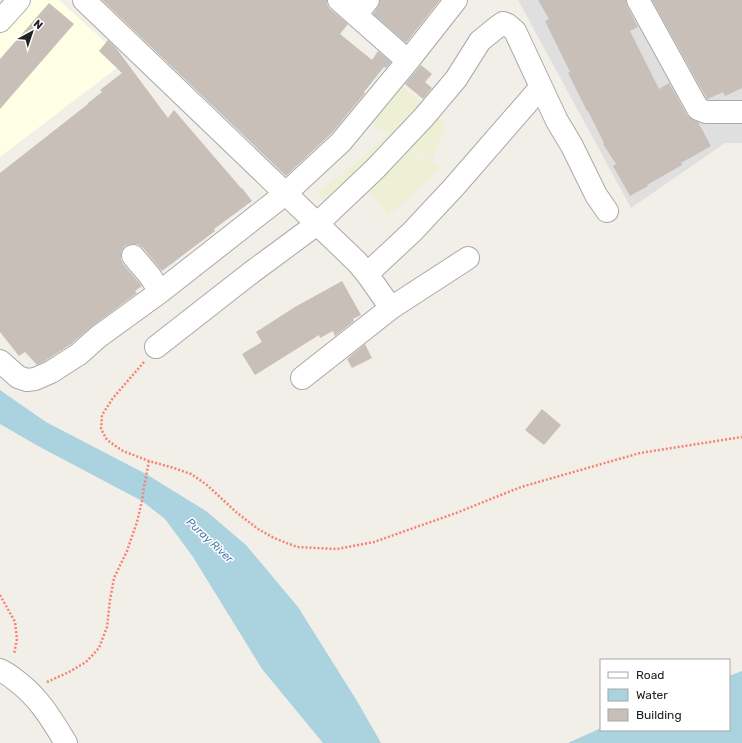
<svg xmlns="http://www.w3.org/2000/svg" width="742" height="743" viewBox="0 0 742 743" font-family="Rubik,sans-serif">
<rect width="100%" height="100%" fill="#f2efe9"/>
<path fill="#e0dfdf" d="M 518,0 L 742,0 L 742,143 L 725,143 L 631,208 Z"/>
<path fill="#ffffe5" d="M 26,0 L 59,0 L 126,61 L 0,157 L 0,31 Z"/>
<path fill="#eef0d5" d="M 398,83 L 446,124 L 432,161 L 364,120 Z
M 385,136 L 441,168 L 388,216 L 368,189 L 339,216 L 318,192 L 360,160 Z"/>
<path fill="#aad3df" d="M 0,390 L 46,422 L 146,474 L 206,511 L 246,545 L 298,607 L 357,701 L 381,743 L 323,743 L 262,669 L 193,557 L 165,519 L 142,501 L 38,446 L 0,424 Z
M 742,671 L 742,743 L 568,743 L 601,728 L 601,730 L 729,730 L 729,676 Z"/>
<path fill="#c7bfb8" d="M 102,0 L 327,0 L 327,4 L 330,9 L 348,24 L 340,34 L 372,60 L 378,51 L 391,62 L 386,68 L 384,67 L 364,92 L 365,93 L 332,133 L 286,176 Z
M 380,0 L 440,0 L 406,43 L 373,14 L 378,7 Z
M 538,0 L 626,0 L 627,6 L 638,27 L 630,31 L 659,89 L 669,83 L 687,115 L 693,120 L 698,122 L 711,146 L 681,163 L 682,165 L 647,185 L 648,186 L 630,196 L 613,166 L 616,164 L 603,144 L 604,143 L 588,111 L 587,111 L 568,73 L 570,72 L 545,21 L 549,19 Z
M 652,0 L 742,0 L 742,88 L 725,96 L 723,92 L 708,99 L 707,99 Z
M 49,3 L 74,24 L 0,109 L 0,59 Z
M 108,40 L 116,48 L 168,118 L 174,110 L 241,188 L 242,188 L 252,201 L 214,229 L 215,231 L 162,271 L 143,248 L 138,244 L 131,244 L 125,246 L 121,252 L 121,259 L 123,264 L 142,286 L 135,291 L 137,293 L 91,327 L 71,344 L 45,361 L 37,365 L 25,352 L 19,356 L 0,332 L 0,173 L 88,104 L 88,103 L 102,92 L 100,90 L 122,73 L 99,51 Z
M 421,65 L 432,74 L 425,82 L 432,88 L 423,99 L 405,84 Z
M 342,281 L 361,315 L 353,319 L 354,321 L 335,336 L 333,331 L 320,338 L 319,335 L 255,375 L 242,354 L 262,342 L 256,332 L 295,307 Z
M 365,344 L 372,358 L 352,368 L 347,359 Z
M 542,409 L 561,425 L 544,445 L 525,430 Z"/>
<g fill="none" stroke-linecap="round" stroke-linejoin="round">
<g stroke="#a9a9a9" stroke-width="24">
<path id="minor" d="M 84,0 L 357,262 L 367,274 L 391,308 L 468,258
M 339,0 L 408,61
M 638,0 L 698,109 L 706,112 L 742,112
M 356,15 L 368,0
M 0,21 L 19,0
M 133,256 L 150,276 L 160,292
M 367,274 L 412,232 L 454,187 L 541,87
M 156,347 L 252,272 L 317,224 L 375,169 L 424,117 L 456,79 L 480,41 L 496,28 L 503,23 L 508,25 L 515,31 L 557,121 L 572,146 L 596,195 L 607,211
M 0,361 L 18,377 L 27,380 L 35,379 L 51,372 L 79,354 L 98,337 L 160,292 L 285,194 L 341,142 L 408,61 L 456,0
M 302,378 L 391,308
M 0,670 C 7,673 12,677 18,682 C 40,699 52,720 66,743"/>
</g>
<path stroke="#fa8072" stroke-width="2.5" stroke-dasharray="2 2" stroke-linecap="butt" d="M 144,362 L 113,398 L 102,415 L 101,429 L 107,440 L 123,451 L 149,461 L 174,468 L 191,474 L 207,485 L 236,512 L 258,529 L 274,538 L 297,547 L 337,549 L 374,542 L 456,513 L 521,487 L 640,453 L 742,437
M 0,595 L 15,622 L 17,639 L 14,654
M 47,682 L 69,672 L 86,662 L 99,648 L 107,627 L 110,600 L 114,578 L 127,551 L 137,522 L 142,501 L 144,487 L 149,461"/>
<use href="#minor" stroke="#fff" stroke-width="22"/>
</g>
<g text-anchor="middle" stroke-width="3" stroke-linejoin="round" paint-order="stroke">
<g font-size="11" font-style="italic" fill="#4a7aab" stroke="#fff">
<text transform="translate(210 540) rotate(43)" y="4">Puray River</text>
</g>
</g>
<rect x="600" y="659" width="130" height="72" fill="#ffffff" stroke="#a7a7a7"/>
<rect x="608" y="672" width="20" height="6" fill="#ffffff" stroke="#a7a7a7"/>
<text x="636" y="679" font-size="12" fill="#222222">Road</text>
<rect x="608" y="689" width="20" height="12" fill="#aad3df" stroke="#a7a7a7"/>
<text x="636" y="699" font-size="12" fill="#222222">Water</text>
<rect x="608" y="709" width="20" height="12" fill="#c7bfb8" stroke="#a7a7a7"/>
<text x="636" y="719" font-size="12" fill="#222222">Building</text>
<g transform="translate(32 32) rotate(40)" stroke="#ffffff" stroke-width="3" paint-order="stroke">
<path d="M0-3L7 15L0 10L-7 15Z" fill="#222222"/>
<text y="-6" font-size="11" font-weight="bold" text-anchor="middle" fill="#222222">N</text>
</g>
</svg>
